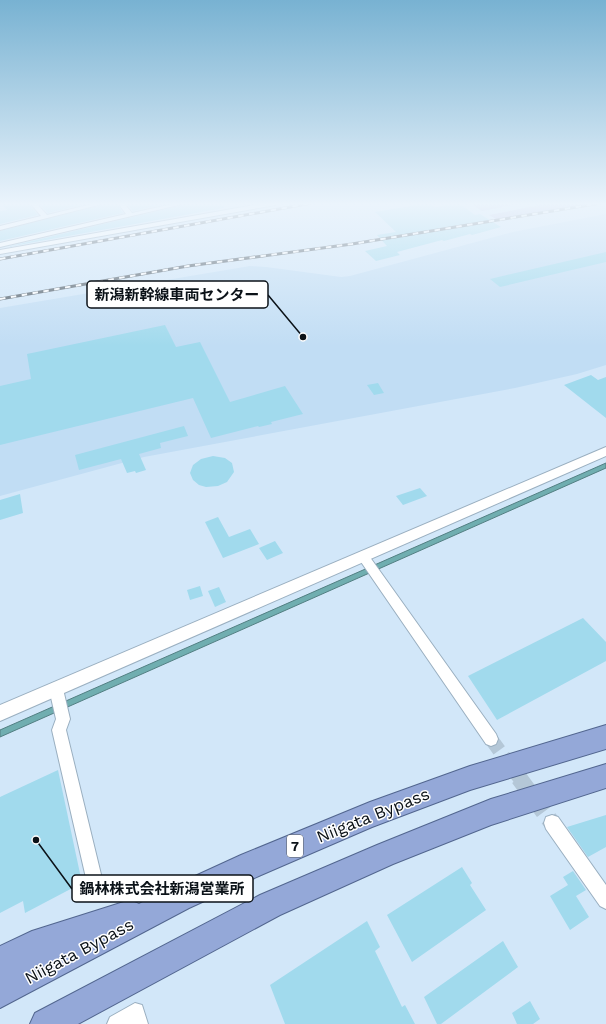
<svg xmlns="http://www.w3.org/2000/svg" width="606" height="1024" viewBox="0 0 606 1024" font-family="'Work Sans','Noto Sans JP',sans-serif">
<rect width="100%" height="100%" fill="#d2e7f9"/>
<path fill="#c1ddf4" d="M 606,214 L 606,365 L 577,374 L 515,388 L 144,457 L 0,496 L 0,308 L 250,266 L 266,267 L 341,277 L 350,276 L 513,232 Z"/>
<path fill="#b5b2dd" d="M 470,203 L 523,203 L 482,211 Z
M 544,203 L 593,203 L 496,219 L 489,215 L 545,204 Z"/>
<path fill="#70aeb0" stroke="#527f82" d="M 606,463 L 606,468 L 0,737 L 0,730 Z"/>
<path fill="#a1daed" d="M 1,203 L 30,203 L 30,205 L 38,215 L 0,224 L 0,211 L 7,210 Z
M 38,203 L 91,203 L 48,213 Z
M 107,203 L 117,203 L 123,213 L 0,241 L 0,231 L 106,204 Z
M 126,203 L 171,203 L 133,211 Z
M 188,203 L 223,203 L 224,208 L 7,247 L 187,204 Z
M 428,203 L 436,207 L 459,203 L 475,215 L 480,214 L 501,227 L 472,235 L 470,234 L 444,241 L 442,240 L 397,252 L 400,255 L 376,261 L 365,251 L 387,246 L 377,235 L 396,232 L 375,212 Z
M 606,252 L 606,262 L 500,287 L 490,279 Z
M 165,325 L 176,347 L 200,342 L 230,402 L 285,386 L 303,414 L 271,422 L 272,424 L 259,427 L 258,426 L 211,438 L 193,398 L 0,445 L 0,386 L 31,379 L 27,354 Z
M 591,375 L 598,380 L 606,377 L 606,418 L 564,385 Z
M 378,383 L 384,393 L 374,395 L 367,385 Z
M 184,426 L 188,436 L 160,443 L 161,448 L 139,454 L 146,470 L 136,473 L 135,471 L 127,473 L 121,459 L 79,470 L 75,455 Z
M 213,456 L 225,458 L 232,463 L 234,472 L 227,482 L 218,486 L 206,487 L 199,485 L 193,480 L 190,473 L 193,465 L 201,459 Z
M 420,488 L 427,496 L 403,505 L 396,496 Z
M 20,494 L 23,513 L 0,520 L 0,500 Z
M 218,517 L 229,537 L 250,529 L 259,544 L 223,558 L 205,522 Z
M 275,541 L 283,553 L 267,560 L 259,548 Z
M 200,586 L 203,596 L 190,600 L 187,590 Z
M 219,587 L 226,602 L 215,607 L 208,591 Z
M 583,618 L 606,642 L 606,661 L 497,720 L 468,676 Z
M 58,770 L 82,883 L 25,913 L 23,901 L 0,913 L 0,797 Z
M 606,815 L 606,847 L 588,857 L 567,827 Z
M 462,867 L 472,883 L 470,885 L 486,910 L 412,962 L 387,915 Z
M 573,871 L 586,890 L 576,896 L 589,917 L 570,930 L 550,896 L 568,885 L 563,877 Z
M 367,921 L 380,947 L 375,951 L 402,1007 L 405,1005 L 415,1024 L 285,1024 L 270,985 Z
M 503,941 L 518,967 L 441,1024 L 437,1024 L 424,997 Z
M 530,1001 L 540,1019 L 533,1024 L 517,1024 L 512,1013 Z"/>
<g fill="none" stroke-linecap="round" stroke-linejoin="round">
<path stroke="#b4c7d7" stroke-width="14" stroke-dasharray="14 7" stroke-linecap="butt" d="M 491,739 L 520,779"/>
<path stroke="#b4c7d7" stroke-width="17" stroke-dasharray="17 8" stroke-linecap="butt" d="M 519,778 L 552,823"/>
<g stroke="#9aafc0" stroke-width="2">
<path id="minor" d="M 32,203 L 36,203 L 47,215 L 96,203 L 106,203 L 0,230 L 0,226 L 41,216 L 31,204 Z
M 118,203 L 124,203 L 132,213 L 177,203 L 187,203 L 0,247 L 0,243 L 126,214 Z
M 266,203 L 278,203 L 275,205 L 0,254 L 0,250 Z
M 363,551 L 367,553 L 496,734 L 498,739 L 496,744 L 491,746 L 486,744 L 359,559 L 357,556 L 359,553 Z
M 56,682 L 61,684 L 63,689 L 70,719 L 66,730 L 105,891 L 103,897 L 97,899 L 91,897 L 89,891 L 52,730 L 56,719 L 49,689 L 51,684 Z
M 552,815 L 558,817 L 606,885 L 606,909 L 600,906 L 546,829 L 544,823 L 546,817 Z
M 135,1003 L 142,1005 L 148,1024 L 107,1024 L 110,1017 Z"/>
</g>
<g stroke="#9aafc0" stroke-width="2">
<path id="tertiary" d="M 606,447 L 606,456 L 0,721 L 0,705 Z"/>
</g>
<g stroke="#52668f" stroke-width="2">
<path id="trunk" d="M 606,725 L 606,749 L 470,790 L 372,827 L 261,875 L 189,908 L 0,1008 L 0,946 L 32,931 L 130,900 L 139,904 L 169,888 L 241,855 L 370,802 L 470,766 Z
M 606,764 L 606,788 L 491,825 L 393,864 L 280,915 L 78,1024 L 30,1024 L 35,1013 L 260,895 L 377,845 L 491,799 Z"/>
</g>
<use href="#minor" fill="#fff" fill-rule="evenodd"/>
<use href="#tertiary" fill="#fff" fill-rule="evenodd"/>
<use href="#trunk" fill="#94a8d8" fill-rule="evenodd"/>
<g stroke="#4f5b65" stroke-width="3">
<path id="rail" d="M 0,259 L 312,203
M 0,299 L 188,266 L 352,244 L 601,203"/>
</g>
<use href="#rail" stroke="#fff" stroke-width="2" stroke-dasharray="5.5" stroke-linecap="butt"/>
</g>
<linearGradient id="sky" x2="0" y2="1"><stop stop-color="#78b2d2"/><stop offset="0.59" stop-color="#ebf4fc"/><stop offset="1" stop-color="#ebf4fc" stop-opacity="0"/></linearGradient>
<rect width="606" height="346" fill="url(#sky)"/>
<g text-anchor="middle" stroke-width="3" stroke-linejoin="round" paint-order="stroke">
<rect fill="#fff" stroke="#54595d" stroke-width="1" x="287" y="835" width="16" height="22" rx="3"/>
<g font-size="13" font-weight="bold" fill="#0b1218">
<text x="295" y="851">7</text>
</g>
<g font-size="17" fill="#0b1218" stroke="#fff">
<text transform="translate(373 815) rotate(-22)" y="6">Niigata Bypass</text>
<text transform="translate(79 951) rotate(-28)" y="6">Niigata Bypass</text>
</g>
</g>
<path fill="none" stroke="#0b1218" stroke-width="1.5" d="M303 337L268 295M36 840L72 889"/>
<g fill="#0b1218" stroke="#fff" stroke-width="1.5">
<circle cx="303" cy="337" r="4"/>
<circle cx="36" cy="840" r="4"/>
</g>
<g fill="#fff" stroke="#0b1218" stroke-width="1.5">
<rect x="87" y="281" width="181" height="27" rx="4"/>
<rect x="72" y="875" width="181" height="27" rx="4"/>
</g>
<g font-size="15" text-anchor="middle" font-weight="bold" fill="#0b1218">
<text x="177" y="300">新潟新幹線車両センター</text>
<text x="162" y="894">鍋林株式会社新潟営業所</text>
</g>
</svg>
